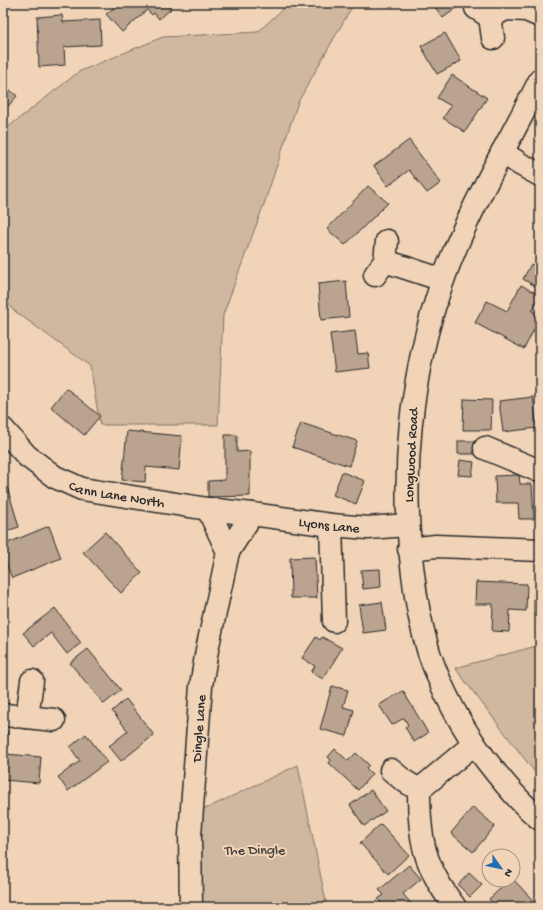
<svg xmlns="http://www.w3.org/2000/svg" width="543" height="910" viewBox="0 0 543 910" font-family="'Gochi Hand',sans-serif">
<rect width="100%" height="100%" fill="#f1d4b7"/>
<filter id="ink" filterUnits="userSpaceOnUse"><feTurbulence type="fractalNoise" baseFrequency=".025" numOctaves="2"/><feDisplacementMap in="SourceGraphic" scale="8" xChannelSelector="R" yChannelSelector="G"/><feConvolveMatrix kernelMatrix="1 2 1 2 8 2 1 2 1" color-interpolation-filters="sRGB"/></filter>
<g filter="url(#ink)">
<path fill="#d0b8a0" stroke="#7e7266" d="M 289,3 L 354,3 L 298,102 L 264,204 L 223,315 L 218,425 L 100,425 L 90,366 L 12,309 L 3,296 L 3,131 L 80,71 L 163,37 L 258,32 Z
M 540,645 L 540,779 L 455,668 Z
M 298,765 L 327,907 L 182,907 L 186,818 Z"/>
<path fill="#baa490" stroke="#2b2b2b" d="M 120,3 L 166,3 L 171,9 L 159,19 L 154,13 L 152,15 L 147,10 L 122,32 L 106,14 Z
M 432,3 L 457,3 L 459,6 L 443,18 Z
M 62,15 L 63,22 L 100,20 L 101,45 L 64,47 L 65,65 L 39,67 L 37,17 Z
M 445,33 L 461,61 L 437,74 L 421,46 Z
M 452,75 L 487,98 L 465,132 L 443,118 L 451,106 L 437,98 Z
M 3,84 L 17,96 L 3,112 Z
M 409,140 L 441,183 L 427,193 L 409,170 L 388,186 L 374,166 Z
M 368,186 L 388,203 L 345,245 L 327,229 Z
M 531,264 L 540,269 L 540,289 L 523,279 Z
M 346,281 L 349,317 L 321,320 L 318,284 Z
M 521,285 L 540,295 L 532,311 L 540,315 L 540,318 L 524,349 L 475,323 L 487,301 L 507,311 Z
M 355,331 L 358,354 L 368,353 L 370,368 L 335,372 L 330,334 Z
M 66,388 L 100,416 L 84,435 L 51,407 Z
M 533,397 L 537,428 L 503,432 L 499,401 Z
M 464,399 L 492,400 L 491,430 L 463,430 Z
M 301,423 L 357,441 L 349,466 L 292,447 Z
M 127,431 L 182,436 L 179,470 L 146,467 L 145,482 L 122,480 Z
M 225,435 L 237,435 L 237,452 L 250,451 L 250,496 L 208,497 L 208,481 L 225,480 Z
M 458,441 L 476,441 L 476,454 L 458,454 Z
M 460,460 L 474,462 L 472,476 L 458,475 Z
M 342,472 L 365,481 L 356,504 L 333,495 Z
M 519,475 L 520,484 L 532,484 L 534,519 L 519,519 L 518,503 L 496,503 L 495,476 Z
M 6,483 L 19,527 L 3,532 L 3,484 Z
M 49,526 L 61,558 L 12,578 L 3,556 L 3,545 Z
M 105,532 L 142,573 L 121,593 L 83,552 Z
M 315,557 L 317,598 L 291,598 L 290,558 Z
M 380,569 L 381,587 L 363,589 L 361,570 Z
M 476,582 L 527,584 L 526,611 L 510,610 L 509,632 L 492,631 L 493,604 L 475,604 Z
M 534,593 L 540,593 L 540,614 L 534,614 Z
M 382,602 L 386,630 L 363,633 L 359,605 Z
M 55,608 L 81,643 L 67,654 L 51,633 L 34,646 L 23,633 Z
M 316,637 L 320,640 L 322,637 L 342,648 L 323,679 L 311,672 L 315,666 L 302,658 Z
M 88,649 L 121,690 L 104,704 L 70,663 Z
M 332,686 L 348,690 L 343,707 L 354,710 L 347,736 L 320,729 Z
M 403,691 L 428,733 L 414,742 L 405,727 L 408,725 L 404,718 L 392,725 L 379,705 Z
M 126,699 L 154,735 L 121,761 L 109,746 L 128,731 L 112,711 Z
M 3,731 L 8,731 L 6,754 L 41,757 L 39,783 L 3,780 Z
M 86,734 L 107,762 L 68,791 L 58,777 L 80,761 L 70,747 Z
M 335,749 L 348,761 L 356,753 L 369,765 L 366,768 L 372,774 L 358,790 L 329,763 L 331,760 L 328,757 Z
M 371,790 L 386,811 L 364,826 L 350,805 Z
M 473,807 L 495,826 L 473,852 L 451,833 Z
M 381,824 L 409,855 L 388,874 L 360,843 Z
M 409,865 L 421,879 L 403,894 L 413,906 L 384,907 L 378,899 L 384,895 L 379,890 Z
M 469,873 L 482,885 L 470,897 L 458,885 Z
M 513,879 L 539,907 L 497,907 L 489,899 L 510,880 L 513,880 Z"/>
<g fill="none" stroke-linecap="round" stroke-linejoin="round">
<g stroke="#2b2b2b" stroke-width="25">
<g id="minor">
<path d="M 476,8 L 490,17 L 493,38"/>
<path d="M 490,17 L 506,9 L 526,10 L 540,16"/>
<path d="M 502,152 L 520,164 L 540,175"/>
<path d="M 385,261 L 443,280"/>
<path d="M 375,275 L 385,261 L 387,241"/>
<path id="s1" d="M 3,429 L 27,456 L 55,477 L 82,489 L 208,509 L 252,514"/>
<path d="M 485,448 L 537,470 L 540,470"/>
<path d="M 208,509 L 228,552"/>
<path d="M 331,525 L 334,621"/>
<path d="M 409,549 L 436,546 L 540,550"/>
<path d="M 32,681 L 27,717 L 54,720"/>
<path d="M 3,715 L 27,717"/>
<path d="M 391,770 L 403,780 L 419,790"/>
<path d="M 455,907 C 424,866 419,841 419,790 L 474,744"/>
</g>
</g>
<g stroke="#2b2b2b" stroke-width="25">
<g id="tertiary">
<path d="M 540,80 C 507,146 468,210 443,280 C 410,373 400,476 413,574 C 416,601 421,627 429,653 C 442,691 462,728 486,760 C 502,781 519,802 540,819"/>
<path id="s2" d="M 191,907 L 190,835 L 201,686 L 207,650 L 228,552 L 252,514 L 331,525 L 368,528 L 407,525"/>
</g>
</g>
<use href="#minor" stroke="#f1d4b7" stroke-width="22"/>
<use href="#tertiary" stroke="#f1d4b7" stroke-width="22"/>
</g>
</g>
<g text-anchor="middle" stroke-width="4" stroke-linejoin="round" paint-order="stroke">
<g font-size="14" fill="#2b2b2b" stroke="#f1d4b7">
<text transform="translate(410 455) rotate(-87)" y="5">Longwood Road</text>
<text dy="5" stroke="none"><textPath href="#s1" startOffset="136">Cann Lane North</textPath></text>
<text dy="5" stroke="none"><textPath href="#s2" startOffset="481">Lyons Lane</textPath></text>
<text dy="5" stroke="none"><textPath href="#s2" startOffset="179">Dingle Lane</textPath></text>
</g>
<g font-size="14" fill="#44403d" stroke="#f1d4b7">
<text x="255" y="854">The Dingle</text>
</g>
</g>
<rect width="543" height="910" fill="none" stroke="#f1d4b7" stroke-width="16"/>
<rect x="8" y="8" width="527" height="894" fill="none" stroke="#2b2b2b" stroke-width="1.5" filter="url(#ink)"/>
<g transform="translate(501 868) rotate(123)"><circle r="19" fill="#f1d4b7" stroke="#a2907f"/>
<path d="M0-3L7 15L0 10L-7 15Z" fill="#1f6fb2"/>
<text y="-6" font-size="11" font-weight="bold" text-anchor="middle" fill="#2b2b2b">N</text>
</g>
</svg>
